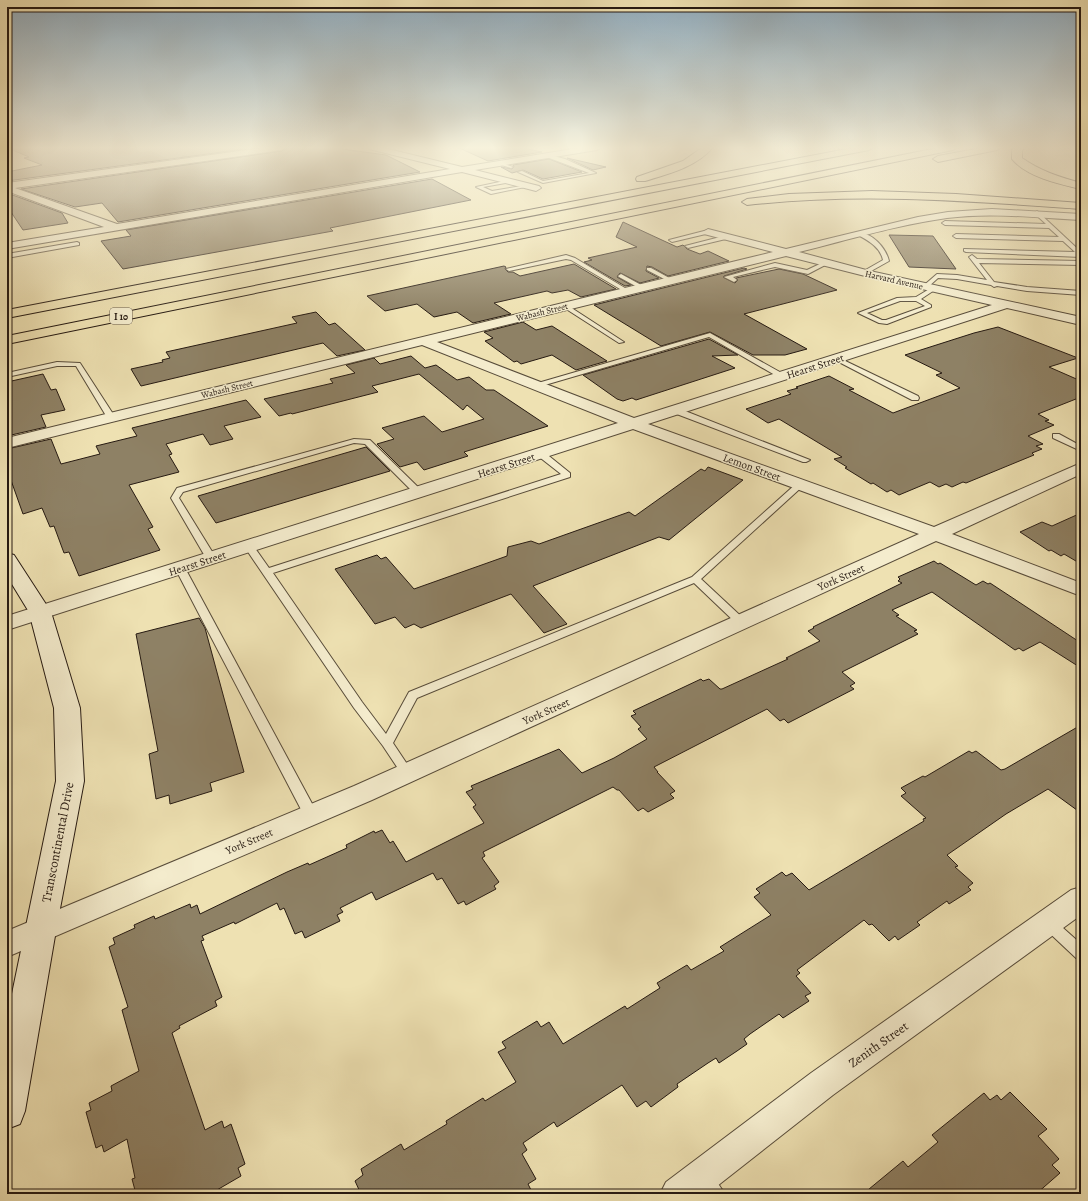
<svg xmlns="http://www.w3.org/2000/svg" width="1088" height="1201" viewBox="0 0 1088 1201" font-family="Alegreya,serif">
<rect width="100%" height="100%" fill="#eee1b2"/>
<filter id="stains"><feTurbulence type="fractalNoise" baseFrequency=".005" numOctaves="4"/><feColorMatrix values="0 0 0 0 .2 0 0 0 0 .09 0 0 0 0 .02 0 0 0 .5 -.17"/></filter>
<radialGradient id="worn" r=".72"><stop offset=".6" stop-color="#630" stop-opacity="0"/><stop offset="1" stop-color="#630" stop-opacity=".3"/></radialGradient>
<path fill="#8e8165" stroke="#261a12" d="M 8,147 L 260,147 L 7,181 L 7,172 L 42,165 L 24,158 L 29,157 L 8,148 Z
M 287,147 L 328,147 L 386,155 L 420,172 L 118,222 L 102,203 L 75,207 L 21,189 L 282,151 Z
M 457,147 L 528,147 L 528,149 L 542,152 L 488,161 Z
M 567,158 L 606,167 L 593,170 Z
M 549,159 L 582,172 L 543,179 L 523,170 L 512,173 L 501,167 L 512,169 L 514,167 L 513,165 Z
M 432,179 L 471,200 L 330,228 L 333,231 L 123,269 L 101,241 L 131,236 L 126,230 Z
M 7,193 L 62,213 L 68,223 L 23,230 L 7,206 Z
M 623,222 L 677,247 L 683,245 L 687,249 L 700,254 L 708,251 L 729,261 L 668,276 L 652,267 L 647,266 L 646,271 L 659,278 L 640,283 L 620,273 L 617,277 L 631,285 L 625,286 L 584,262 L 592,260 L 588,258 L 637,247 L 616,237 Z
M 889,235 L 933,236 L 956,269 L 909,267 Z
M 574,264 L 616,289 L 581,297 L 568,290 L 552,293 L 547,291 L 494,303 L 511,314 L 473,323 L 457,312 L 434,317 L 417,304 L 385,311 L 367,296 L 504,266 L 506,267 L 505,269 L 508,272 L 513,272 L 520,276 Z
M 744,268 L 747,269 L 724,276 L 723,277 L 735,283 L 738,280 L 736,278 L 779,269 L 803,274 L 837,290 L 744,314 L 807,349 L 785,355 L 753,355 L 710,332 L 661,346 L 594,305 Z
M 316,312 L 329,325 L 335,323 L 365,350 L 337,356 L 323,343 L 141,386 L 131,369 L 163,362 L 162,360 L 170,358 L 166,352 L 297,323 L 292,317 Z
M 523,322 L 536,330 L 552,326 L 607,361 L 576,370 L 552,355 L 521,364 L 517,361 L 514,362 L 485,341 L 493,338 L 484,332 Z
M 998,327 L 1078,358 L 1049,367 L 1081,381 L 1081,397 L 1038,414 L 1049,420 L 1045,421 L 1054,425 L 1028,436 L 1043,444 L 1036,446 L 1042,449 L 1032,453 L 1034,455 L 966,483 L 963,482 L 952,487 L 946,484 L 939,487 L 930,482 L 899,495 L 891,490 L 887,492 L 873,483 L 871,484 L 845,468 L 847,467 L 834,459 L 842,457 L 779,419 L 768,423 L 746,409 L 791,394 L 787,391 L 798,388 L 796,387 L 829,376 L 854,389 L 849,390 L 893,413 L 960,388 L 936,375 L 942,373 L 905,355 L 974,333 Z
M 709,339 L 738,355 L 712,356 L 735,368 L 636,400 L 632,398 L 623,401 L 617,399 L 583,375 Z
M 411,356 L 425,368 L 436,365 L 457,380 L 469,377 L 486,390 L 494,390 L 548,426 L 464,452 L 468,456 L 424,470 L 417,462 L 400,467 L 377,444 L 394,439 L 382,428 L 424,416 L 442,432 L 484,419 L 467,405 L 463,410 L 419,374 L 372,386 L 378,392 L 292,414 L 291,413 L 279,416 L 264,399 L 333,383 L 330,379 L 355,373 L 346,365 L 374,358 L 380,364 Z
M 43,374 L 51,390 L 56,389 L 65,410 L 41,415 L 46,427 L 7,436 L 7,382 Z
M 246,400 L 261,417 L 224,426 L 233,439 L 210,445 L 203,434 L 166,444 L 172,454 L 169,455 L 179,472 L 129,485 L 153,527 L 148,529 L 160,550 L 79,576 L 69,552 L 64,553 L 54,526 L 50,527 L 42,508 L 23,514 L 7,469 L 7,449 L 51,439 L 61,464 L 100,454 L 96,446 L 137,436 L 132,428 Z
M 366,447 L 390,471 L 216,523 L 198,496 Z
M 708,467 L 743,480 L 669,540 L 659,537 L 533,586 L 567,624 L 544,633 L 511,594 L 421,628 L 414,624 L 405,628 L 395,617 L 375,624 L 335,569 L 377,555 L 381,559 L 386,557 L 414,589 L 507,556 L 508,547 L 531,541 L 539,544 L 629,512 L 635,516 L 701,469 L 705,471 Z
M 1081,513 L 1081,564 L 1064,554 L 1061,556 L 1051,550 L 1049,551 L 1020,532 L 1042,522 L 1052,526 Z
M 934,561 L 938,564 L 940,563 L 976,585 L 983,581 L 988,584 L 990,583 L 1081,643 L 1081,668 L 1040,642 L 1023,651 L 1019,648 L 1015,650 L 932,592 L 892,610 L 899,615 L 896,616 L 917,630 L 914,631 L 918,634 L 842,672 L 855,683 L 850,686 L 854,689 L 788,723 L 784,719 L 780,721 L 767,709 L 654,767 L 658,772 L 657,772 L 675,791 L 670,794 L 674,798 L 648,812 L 643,808 L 638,811 L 619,790 L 617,790 L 613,787 L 483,852 L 485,856 L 482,858 L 499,882 L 494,886 L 496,889 L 466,905 L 464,901 L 458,904 L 442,878 L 437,880 L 433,873 L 376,900 L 372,892 L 340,908 L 343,912 L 337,915 L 340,921 L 305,938 L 302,931 L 295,934 L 284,908 L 280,910 L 277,903 L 235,924 L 234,922 L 202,936 L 204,940 L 201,941 L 222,997 L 215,1001 L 217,1006 L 179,1026 L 180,1028 L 172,1033 L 205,1130 L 222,1121 L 224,1128 L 231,1124 L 245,1164 L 238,1168 L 241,1176 L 210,1194 L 136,1194 L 132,1179 L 135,1178 L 127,1139 L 104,1152 L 102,1145 L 96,1148 L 86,1112 L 91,1110 L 89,1103 L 112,1091 L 111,1086 L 139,1071 L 122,1010 L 128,1007 L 109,947 L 115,944 L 113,938 L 135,928 L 134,925 L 154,916 L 155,919 L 190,904 L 191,908 L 197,905 L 200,914 L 287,872 L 308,863 L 309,865 L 347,848 L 346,845 L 374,831 L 375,833 L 382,830 L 390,843 L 393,841 L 406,862 L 484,823 L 473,807 L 476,805 L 466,792 L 473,789 L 471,786 L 559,749 L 582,773 L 614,758 L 647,739 L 638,729 L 641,727 L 631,716 L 636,714 L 633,711 L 701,679 L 703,681 L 709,679 L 720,689 L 722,689 L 788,659 L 786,658 L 820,641 L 808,631 L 814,628 L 813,627 L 902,583 L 898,581 L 900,579 L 898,577 Z
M 199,618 L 205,628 L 244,772 L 210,783 L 212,791 L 170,804 L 169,795 L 156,799 L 149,754 L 158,751 L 136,634 Z
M 1081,725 L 1081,813 L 1048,789 L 1006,814 L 947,855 L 958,866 L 955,867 L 973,883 L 968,887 L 971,890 L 949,904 L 947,901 L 917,922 L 920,925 L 898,940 L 895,936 L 889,941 L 872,924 L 869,925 L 864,920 L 797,970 L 800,973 L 796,976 L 811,993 L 805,996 L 809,1001 L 783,1018 L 779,1014 L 750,1034 L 744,1039 L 747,1044 L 737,1051 L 719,1063 L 716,1058 L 708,1063 L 677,1084 L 678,1087 L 651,1107 L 646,1101 L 637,1107 L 622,1085 L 557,1127 L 554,1122 L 523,1143 L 527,1150 L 522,1154 L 536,1179 L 528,1184 L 533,1194 L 361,1194 L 355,1181 L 363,1175 L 361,1169 L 401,1144 L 404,1150 L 447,1124 L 446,1121 L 483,1098 L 485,1101 L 516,1082 L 498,1052 L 506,1048 L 502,1042 L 537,1021 L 541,1027 L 549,1022 L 563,1044 L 625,1006 L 627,1009 L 660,988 L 657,983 L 687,965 L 691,970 L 724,951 L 720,947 L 771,915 L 754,897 L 760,893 L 756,889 L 782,872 L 786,876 L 792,873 L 809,890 L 924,821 L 923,819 L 926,818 L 901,796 L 906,793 L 901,788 L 923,776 L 925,777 L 969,751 L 972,753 L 976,751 L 1001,770 L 1005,769 Z
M 1010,1092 L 1047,1129 L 1038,1136 L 1059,1159 L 1052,1165 L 1060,1173 L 1036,1194 L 863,1194 L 903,1161 L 908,1167 L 938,1142 L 932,1135 L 984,1093 L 990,1100 L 997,1095 L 1001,1100 Z"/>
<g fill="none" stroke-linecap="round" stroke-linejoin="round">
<g stroke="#584c3a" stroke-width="2">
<path id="lane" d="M 546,154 L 565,159 L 596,173 L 543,183 L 518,172 L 522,171 L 543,181 L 589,173 L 544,156 Z
M 499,162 L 513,167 L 511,168 L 499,164 Z
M 509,180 L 511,182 L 483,187 L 492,191 L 528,185 L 530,186 L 491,194 L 476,187 Z
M 1037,211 L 1081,252 L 1081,257 L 966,252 L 964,251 L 964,249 L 1075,252 L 1063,241 L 956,238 L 953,236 L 956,234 L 1059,237 L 1049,228 L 945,225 L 942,223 L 945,221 L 1046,224 L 1034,213 Z
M 708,230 L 710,231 L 710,233 L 672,242 L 669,240 Z
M 858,233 C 872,232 886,248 889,261 L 864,275 L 862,274 L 862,272 L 883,260 C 880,247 869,241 858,235 Z
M 728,235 L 730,236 L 730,238 L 688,248 L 685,246 Z
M 77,242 L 79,243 L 79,245 L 7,258 L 7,254 Z
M 566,255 L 575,258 L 630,291 L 625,292 L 571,260 L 566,259 L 509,271 L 506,269 Z
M 972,255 L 977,259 L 1081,261 L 1081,265 L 979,263 L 994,282 L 1027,287 L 1081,291 L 1081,295 L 1027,291 L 997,286 L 994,287 L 991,285 L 957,279 L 938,278 L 927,288 L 922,287 L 937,274 L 957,275 L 987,280 L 969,257 Z
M 824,262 L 829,263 L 808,274 L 775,267 L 733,277 L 737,280 L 734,282 L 724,277 L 775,263 L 807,270 Z
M 647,268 L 651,268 L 673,280 L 668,281 L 647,270 Z
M 621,274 L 643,286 L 644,287 L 639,288 L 619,277 L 618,276 Z
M 931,288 L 936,289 L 921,299 L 931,305 L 931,307 L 887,324 L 879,323 L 858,313 L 897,298 L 916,297 ZM 900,301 L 916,301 L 925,306 L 886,320 L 882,320 L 867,313 Z
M 565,304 L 567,305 L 624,342 L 619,343 L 563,307 L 563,305 Z
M 710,333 L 787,376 L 780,378 L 709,337 L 538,387 L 531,385 Z
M 837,357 L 918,396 L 919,398 L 918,400 L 912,400 L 835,360 L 835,358 Z
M 57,362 L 80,363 L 115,417 L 114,419 L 108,419 L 76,366 L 57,366 L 7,377 L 7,373 Z
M 674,409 L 680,409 L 810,460 L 806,462 L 803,462 L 674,413 Z
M 1053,434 L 1059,434 L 1081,446 L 1081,451 L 1053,438 Z
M 354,439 L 370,440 L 422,491 L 423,493 L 422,495 L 416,495 L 365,444 L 354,443 L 183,492 L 179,498 L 216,558 L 211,561 L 206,558 L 171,498 L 177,488 Z
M 538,452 L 544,452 L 570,473 L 570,477 L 273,573 L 362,702 L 386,734 L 409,692 L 692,577 L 797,483 L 800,482 L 804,485 L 701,579 L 745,620 L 746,622 L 745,624 L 737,624 L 694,583 L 417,698 L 393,743 L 413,773 L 411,776 L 407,778 L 403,776 L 383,746 L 354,708 L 244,546 L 249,543 L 252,544 L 269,568 L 561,474 L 538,456 Z
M 180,565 L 185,568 L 316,811 L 317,815 L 316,819 L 311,820 L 306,819 L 175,568 Z
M 1048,917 L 1053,919 L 1081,944 L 1081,960 L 1076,958 L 1043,927 L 1041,923 L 1043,919 Z
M 705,1170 L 711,1173 L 725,1194 L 705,1194 L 696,1179 L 699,1173 Z"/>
</g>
<g stroke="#584c3a" stroke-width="2">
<path id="street" d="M 268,147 L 286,147 L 282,150 L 15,188 L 117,224 L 450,169 L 369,149 L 368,147 L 380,147 L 462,167 L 585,147 L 601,147 L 597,150 L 475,170 L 539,186 L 541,188 L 536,191 L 462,172 L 7,249 L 7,243 L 104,227 L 7,191 L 7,183 Z
M 992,209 L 1081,214 L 1081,220 C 1037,218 992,212 947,218 C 897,225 848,240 799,252 L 870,271 L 1081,317 L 1081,325 L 1007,308 L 648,424 L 934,527 L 1081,463 L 1081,474 L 952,534 L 1081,583 L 1081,596 L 936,541 L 372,800 L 7,957 L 7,931 L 354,786 L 919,534 L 633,429 L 7,630 L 7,616 L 618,423 L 422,345 L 7,448 L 7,438 L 773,252 L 704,234 L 703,232 L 708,229 L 786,249 L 918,217 L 948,212 ZM 786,256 L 869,277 L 992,305 L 634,418 L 437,342 Z
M 1081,887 L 1081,915 L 833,1095 L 707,1194 L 660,1194 L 666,1182 L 811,1073 L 1071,890 Z"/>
</g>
<g stroke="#261a12" stroke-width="2">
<path id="secondary" d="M 7,553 L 14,555 L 51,612 L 80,708 L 84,781 L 56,930 L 25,1111 L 20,1124 L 7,1129 L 7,1018 L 56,781 L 54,708 L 29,612 L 7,576 Z"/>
</g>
<g stroke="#261a12" stroke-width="2">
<path id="highway" d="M 703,147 L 713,147 C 697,167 668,174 645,181 L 637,181 L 636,179 L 637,177 L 683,161 Z
M 857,147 L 874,147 L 869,150 L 7,318 L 7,310 Z
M 942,147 L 958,147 L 953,150 L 7,344 L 7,336 Z
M 986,147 L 1002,147 L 997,150 L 938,162 L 933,159 L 938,156 Z
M 1016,147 L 1025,147 L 1022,151 L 1022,158 C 1040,171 1060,177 1081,183 L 1081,189 C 1059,184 1027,177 1012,159 L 1012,150 Z
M 872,191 L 956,194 L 1081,203 L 1081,209 C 969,201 859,192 747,205 L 742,202 L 747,199 L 789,194 Z"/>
</g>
<use href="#lane" fill="#f4eccd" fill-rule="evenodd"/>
<use href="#street" fill="#f4eccd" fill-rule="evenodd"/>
<use href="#secondary" fill="#f4eccd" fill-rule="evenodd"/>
<use href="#highway" fill="#eee1b2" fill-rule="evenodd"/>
</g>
<linearGradient id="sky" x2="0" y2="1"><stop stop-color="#8fabbd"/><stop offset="0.47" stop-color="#f7f2dc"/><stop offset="1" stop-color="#f7f2dc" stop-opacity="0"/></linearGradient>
<rect width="1088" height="315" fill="url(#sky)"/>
<g text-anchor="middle" stroke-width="3" stroke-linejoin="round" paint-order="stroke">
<g font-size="9" fill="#261a12" stroke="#f4eccd">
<text transform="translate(894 280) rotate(13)" y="3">Harvard Avenue</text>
<text transform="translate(542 312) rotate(-14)" y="3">Wabash Street</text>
<text transform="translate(227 389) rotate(-14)" y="3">Wabash Street</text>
</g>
<rect fill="#f4eccd" stroke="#64594a" stroke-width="1" x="110" y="308" width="22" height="16" rx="3"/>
<g font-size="10" font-weight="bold" fill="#261a12">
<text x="121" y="320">I 10</text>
</g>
<g font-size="11" fill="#261a12" stroke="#f4eccd">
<text transform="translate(815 366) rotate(-18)" y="4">Hearst Street</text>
<text transform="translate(506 465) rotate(-18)" y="4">Hearst Street</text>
<text transform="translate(752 467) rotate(20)" y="4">Lemon Street</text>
<text transform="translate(197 563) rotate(-18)" y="4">Hearst Street</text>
<text transform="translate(841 577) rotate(-24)" y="4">York Street</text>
<text transform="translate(546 711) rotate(-24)" y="4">York Street</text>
<text transform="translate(249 841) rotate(-23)" y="4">York Street</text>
</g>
<g font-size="13" fill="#261a12" stroke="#f4eccd">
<text transform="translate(57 842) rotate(-79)" y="5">Transcontinental Drive</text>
<text transform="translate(878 1044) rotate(-35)" y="5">Zenith Street</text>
</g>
</g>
<rect width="1088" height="1201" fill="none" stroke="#eee1b2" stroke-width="24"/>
<rect x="8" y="8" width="1072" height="1185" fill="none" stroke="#261a12" stroke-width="2"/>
<rect x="12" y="12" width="1064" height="1177" fill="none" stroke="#261a12"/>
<rect width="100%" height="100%" filter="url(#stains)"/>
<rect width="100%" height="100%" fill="url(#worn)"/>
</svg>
